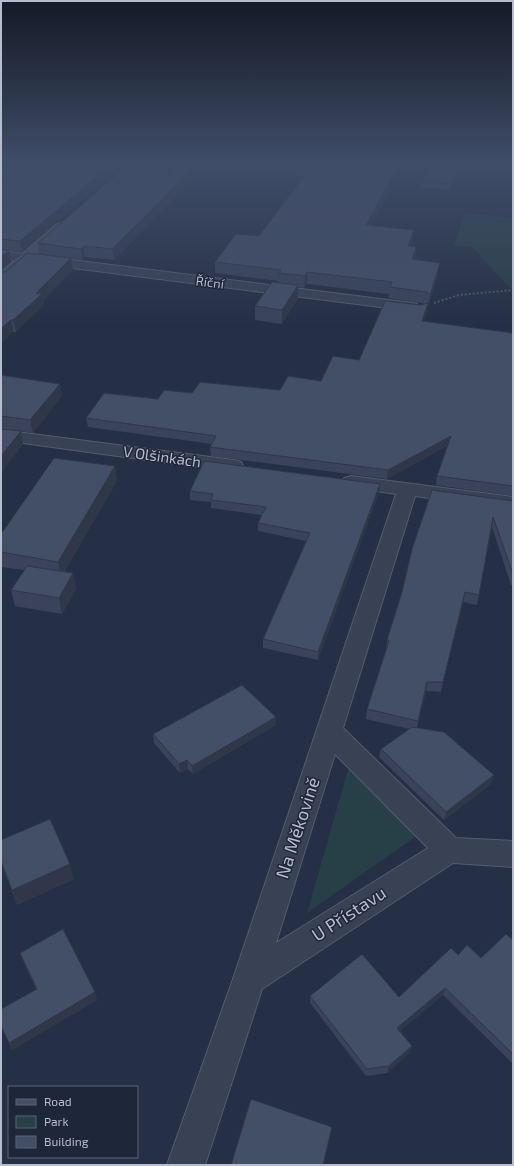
<svg xmlns="http://www.w3.org/2000/svg" width="514" height="1166" viewBox="0 0 514 1166" font-family="'Exo 2',sans-serif">
<rect width="100%" height="100%" fill="#252f45"/>
<path fill="#273f46" d="M 465,213 L 513,218 L 513,291 L 472,247 L 454,246 Z
M 349,766 L 418,835 L 307,913 Z"/>
<g fill="none" stroke-linecap="round" stroke-linejoin="round">
<g stroke="#555c6f" stroke-width="2">
<path id="street" d="M 1,251 L 412,303 L 417,304 L 419,307 L 417,310 L 412,311 L 1,259 Z
M 1,430 L 234,460 L 241,462 L 243,466 L 241,470 L 234,472 L 1,440 Z
M 351,476 L 513,497 L 513,509 L 415,496 L 343,728 L 456,838 L 513,841 L 513,867 L 453,863 L 262,989 L 205,1165 L 167,1165 L 233,979 L 396,494 L 344,486 L 341,482 L 344,478 ZM 335,754 L 428,848 L 276,943 Z"/>
</g>
<g stroke="#555c6f" stroke-width="2">
<path id="secondary" d="M 61,223 L 65,224 L 67,227 L 65,230 L 6,282 L 1,283 L 1,272 L 57,224 Z"/>
</g>
<path stroke="#455c62" stroke-width="2" stroke-dasharray="2 2" stroke-linecap="butt" d="M 434,303 L 459,295 L 513,290"/>
<use href="#street" fill="#394154" fill-rule="evenodd"/>
<use href="#secondary" fill="#474f68" fill-rule="evenodd"/>
</g>
<path fill="#3a4359" d="M 1,163 L 125,163 L 22,252 L 9,251 L 11,262 L 1,270 Z
M 130,163 L 179,163 L 167,174 L 170,174 L 182,163 L 401,163 L 401,168 L 371,226 L 413,241 L 411,246 L 416,247 L 415,259 L 438,274 L 428,307 L 427,306 L 427,311 L 424,321 L 513,333 L 513,496 L 436,485 L 437,476 L 447,446 L 387,479 L 211,456 L 210,447 L 212,444 L 88,427 L 86,418 L 158,399 L 192,393 L 280,390 L 321,381 L 359,360 L 421,305 L 426,304 L 388,298 L 389,294 L 307,284 L 304,288 L 298,287 L 298,298 L 282,324 L 255,320 L 255,306 L 279,282 L 279,281 L 215,273 L 215,262 L 259,236 L 304,176 L 213,167 L 193,178 L 114,260 L 85,257 L 82,260 L 39,254 L 38,243 Z
M 460,163 L 450,190 L 422,187 L 423,181 Z
M 71,258 L 73,270 L 43,300 L 44,305 L 16,332 L 13,332 L 1,272 Z
M 1,375 L 60,384 L 62,396 L 33,433 L 14,430 L 21,431 L 23,444 L 1,473 Z
M 115,466 L 117,481 L 64,572 L 73,573 L 76,589 L 62,614 L 15,606 L 11,590 L 24,570 L 1,567 L 1,534 Z
M 380,484 L 379,492 L 318,660 L 263,648 L 263,639 L 306,541 L 258,531 L 258,523 L 262,515 L 211,508 L 211,502 L 190,500 L 190,491 Z
M 513,501 L 513,585 L 511,585 L 492,527 L 477,605 L 463,602 L 441,692 L 426,691 L 417,728 L 491,784 L 444,820 L 379,757 L 381,749 L 409,729 L 366,719 L 367,709 L 386,650 L 387,640 L 402,592 Z
M 276,717 L 276,725 L 193,774 L 188,769 L 180,773 L 154,743 L 153,734 Z
M 1,840 L 74,879 L 17,905 L 1,863 Z
M 513,940 L 513,1064 L 443,995 L 400,1031 L 412,1046 L 410,1053 L 387,1073 L 366,1076 L 310,1003 L 310,996 L 399,997 L 458,955 L 481,958 Z
M 20,953 L 97,1000 L 12,1050 L 1,1026 L 36,989 L 23,961 Z"/>
<path fill="#2f3748" d="M 113,163 L 125,163 L 22,252 L 20,241 Z
M 168,163 L 179,163 L 163,178 L 163,184 L 162,168 Z
M 202,163 L 213,163 L 213,167 L 193,178 L 114,260 L 112,249 L 193,168 Z
M 399,163 L 401,163 L 401,168 L 365,236 L 366,225 Z
M 459,163 L 460,163 L 450,190 L 451,184 Z
M 414,230 L 413,241 L 407,257 L 408,246 Z
M 84,246 L 85,257 L 82,260 L 81,249 Z
M 416,247 L 415,258 L 410,270 L 412,259 Z
M 9,251 L 11,262 L 1,270 L 1,257 Z
M 71,258 L 73,270 L 43,300 L 44,305 L 16,332 L 13,320 L 36,293 Z
M 440,263 L 438,274 L 428,307 L 430,295 Z
M 307,272 L 307,284 L 304,288 L 305,276 Z
M 298,285 L 298,298 L 282,324 L 282,310 Z
M 428,303 L 427,311 L 421,329 L 422,321 Z
M 11,320 L 13,332 L 1,344 L 1,329 Z
M 60,384 L 62,396 L 33,433 L 30,420 Z
M 21,431 L 23,444 L 1,473 L 1,456 Z
M 451,436 L 449,445 L 387,479 L 388,470 Z
M 115,466 L 117,481 L 61,576 L 58,562 Z
M 380,484 L 379,492 L 318,660 L 318,652 Z
M 73,573 L 76,589 L 62,614 L 59,598 Z
M 465,592 L 463,602 L 441,692 L 443,682 Z
M 427,682 L 426,691 L 416,731 L 418,721 Z
M 276,717 L 276,725 L 193,774 L 192,766 Z
M 187,760 L 188,769 L 180,773 L 179,764 Z
M 494,775 L 491,784 L 444,820 L 446,812 Z
M 70,864 L 74,879 L 17,905 L 12,890 Z
M 445,988 L 443,995 L 395,1035 L 397,1028 Z
M 95,992 L 97,1000 L 12,1050 L 9,1043 Z
M 412,1046 L 410,1053 L 387,1073 L 389,1066 Z
M 332,1127 L 324,1165 L 323,1165 Z"/>
<path fill="#434e67" stroke="#2f3748" d="M 1,163 L 113,163 L 20,241 L 1,239 Z
M 130,163 L 168,163 L 162,168 L 162,174 L 170,174 L 182,163 L 202,163 L 193,168 L 112,249 L 84,246 L 81,249 L 38,243 Z
M 277,163 L 399,163 L 366,225 L 414,230 L 408,246 L 416,247 L 412,259 L 440,263 L 430,295 L 427,292 L 390,287 L 392,282 L 307,272 L 305,276 L 279,273 L 281,270 L 215,262 L 236,234 L 259,236 L 311,167 Z
M 432,163 L 459,163 L 451,184 L 423,181 Z
M 1,249 L 9,251 L 1,257 Z
M 27,253 L 71,258 L 36,293 L 42,294 L 13,320 L 11,320 L 1,329 L 1,272 L 5,272 Z
M 272,282 L 298,285 L 282,310 L 255,306 Z
M 385,301 L 421,305 L 428,303 L 422,321 L 513,333 L 513,486 L 437,476 L 451,436 L 388,470 L 210,447 L 216,436 L 86,418 L 104,393 L 158,399 L 164,390 L 192,393 L 200,382 L 280,390 L 288,376 L 321,381 L 333,356 L 359,360 Z
M 1,375 L 60,384 L 30,420 L 1,416 Z
M 1,429 L 21,431 L 1,456 Z
M 54,458 L 115,466 L 58,562 L 1,552 L 1,534 Z
M 204,461 L 380,484 L 318,652 L 263,639 L 310,533 L 258,523 L 266,507 L 211,500 L 213,494 L 190,491 Z
M 432,490 L 513,501 L 513,574 L 493,517 L 479,595 L 465,592 L 443,682 L 427,682 L 418,721 L 367,709 L 389,641 L 387,640 L 402,592 L 412,549 Z
M 27,566 L 73,573 L 59,598 L 11,590 Z
M 242,685 L 276,717 L 192,766 L 187,760 L 179,764 L 153,734 Z
M 412,727 L 444,732 L 494,775 L 446,812 L 381,749 Z
M 50,819 L 70,864 L 12,890 L 1,861 L 1,840 Z
M 63,929 L 95,992 L 9,1043 L 1,1026 L 1,1009 L 37,989 L 20,953 Z
M 506,934 L 513,940 L 513,1054 L 445,988 L 397,1028 L 412,1046 L 389,1066 L 367,1069 L 310,996 L 362,954 L 399,997 L 451,948 L 458,955 L 467,945 L 481,958 Z
M 251,1099 L 332,1127 L 323,1165 L 231,1165 Z"/>
<linearGradient id="sky" x2="0" y2="1"><stop stop-color="#141a26"/><stop offset="0.5" stop-color="#404d68"/><stop offset="1" stop-color="#404d68" stop-opacity="0"/></linearGradient>
<rect width="514" height="326" fill="url(#sky)"/>
<g text-anchor="middle" stroke-width="3" stroke-linejoin="round" paint-order="stroke">
<g font-size="13" fill="#b7bdce" stroke="#1e263a">
<text transform="translate(210 282) rotate(7)" y="5">Říční</text>
</g>
<g font-size="15" fill="#b7bdce" stroke="#1e263a">
<text transform="translate(162 457) rotate(8)" y="5">V Olšinkách</text>
</g>
<g font-size="18" fill="#b7bdce" stroke="#1e263a">
<text transform="translate(298 828) rotate(-72)" y="6">Na Měkovině</text>
<text transform="translate(349 914) rotate(-33)" y="6">U Přístavu</text>
</g>
</g>
<rect width="514" height="1166" fill="none" stroke="#b7bdce" stroke-width="4"/>
<rect x="8" y="1086" width="130" height="72" fill="#1e263a" stroke="#5b6275"/>
<rect x="16" y="1099" width="20" height="6" fill="#474f68" stroke="#5b6275"/>
<text x="44" y="1106" font-size="12" fill="#b7bdce">Road</text>
<rect x="16" y="1116" width="20" height="12" fill="#273f46" stroke="#5b6275"/>
<text x="44" y="1126" font-size="12" fill="#b7bdce">Park</text>
<rect x="16" y="1136" width="20" height="12" fill="#434e67" stroke="#5b6275"/>
<text x="44" y="1146" font-size="12" fill="#b7bdce">Building</text>
</svg>
